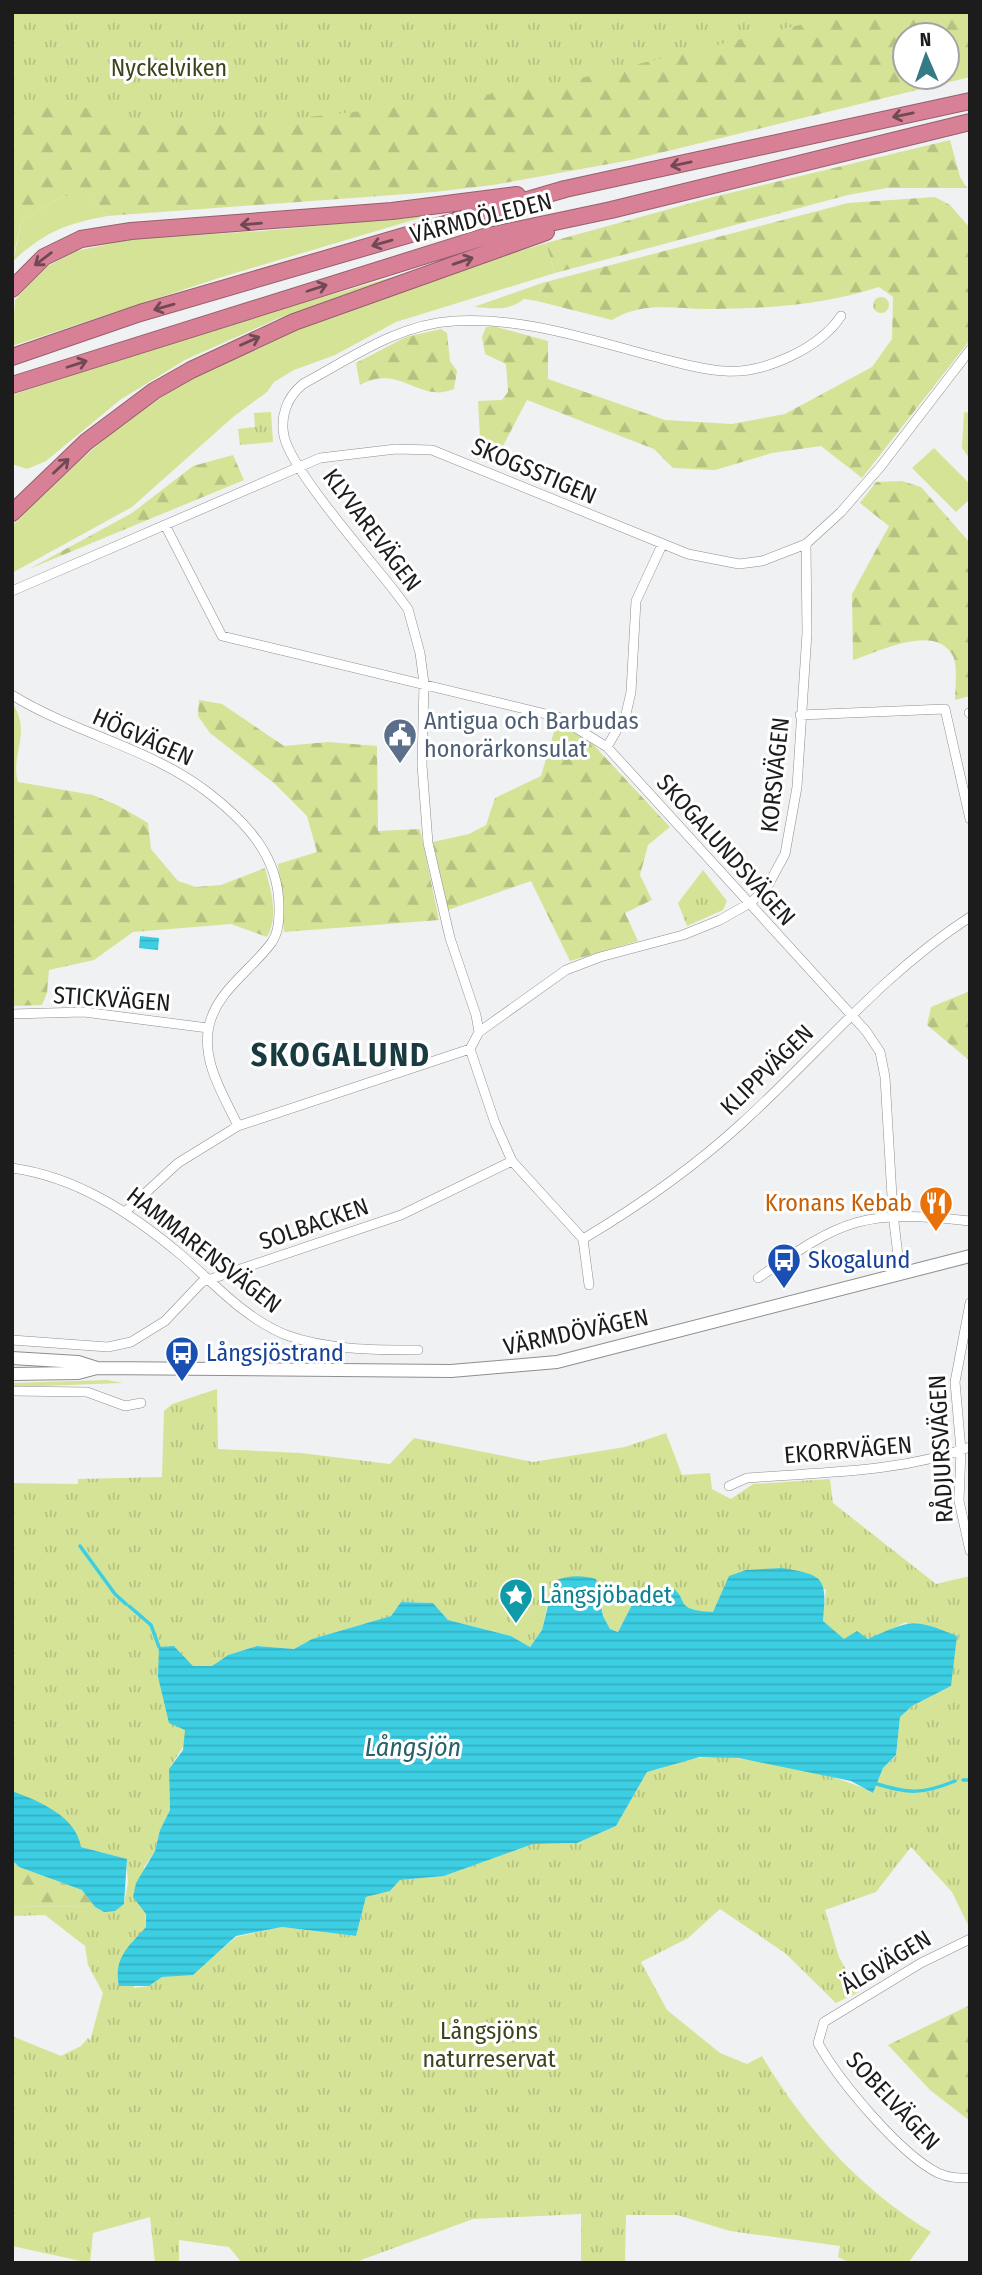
<svg xmlns="http://www.w3.org/2000/svg" width="982" height="2275" viewBox="0 0 982 2275" font-family="'Fira Sans Condensed',sans-serif">
<defs>
<pattern id="forest-firs" width="22" height="20" patternUnits="userSpaceOnUse" patternTransform="scale(1.75)"><rect width="22" height="20" fill="#d5e397"/><path d="M5 1l3.5 6h-7zM16 11l3.5 6h-7z" fill="#b6c282"/></pattern>
<pattern id="park-tufts" width="24" height="20" patternUnits="userSpaceOnUse" patternTransform="scale(1.75)"><rect width="24" height="20" fill="#d5e397"/><path d="M3 7l-1-3M5 7V3M7 7l1-3M15 17l-1-3M17 17v-4M19 17l1-3" fill="none" stroke="#b6c282"/></pattern>
<pattern id="water-rules" width="6" height="5" patternUnits="userSpaceOnUse" patternTransform="scale(1.75)"><rect width="6" height="5" fill="#3ccee3"/><path d="M0 2.5h6" fill="none" stroke="#34b0c2"/></pattern>
</defs>
<rect width="100%" height="100%" fill="#f0f1f2"/>
<path fill="#d5e397" d="M 63,196 L 92,196 L 107,216 C 65,224 45,232 13,261 L 22,220 Z
M 430,215 L 222,277 L 12,346 L 15,300 L 44,268 L 76,251 L 133,239 L 262,231 Z
M 546,243 L 555,273 L 396,322 L 335,355 L 294,370 L 274,382 L 267,392 L 233,417 L 132,507 L 12,573 L 12,526 C 58,481 103,435 157,400 C 266,329 421,281 546,243 Z
M 403,274 L 279,318 L 185,360 L 120,400 L 46,461 L 27,469 L 12,464 L 12,395 L 161,344 Z
M 542,283 L 537,301 L 524,299 C 507,312 494,308 474,307 Z
M 934,448 L 970,484 L 970,499 L 956,512 L 912,468 Z
M 107,1380 L 123,1383 L 12,1387 L 12,1383 Z"/>
<path fill="url(#forest-firs)" fill-rule="evenodd" d="M 12,12 L 970,12 L 970,77 L 631,160 L 493,185 L 434,192 L 107,216 L 92,196 L 63,196 L 22,220 L 12,262 ZM 905,35 L 947,35 L 947,77 L 905,77 Z
M 950,140 L 960,177 L 967,188 L 887,188 L 848,195 L 555,273 L 546,243 L 713,197 Z
M 935,197 L 950,205 L 970,228 L 970,340 L 862,478 L 821,446 L 772,453 L 715,470 L 673,468 L 654,449 L 527,400 L 493,465 L 469,455 L 480,437 L 478,401 L 502,400 L 508,392 L 506,364 L 485,354 L 482,337 L 486,327 L 493,326 L 548,341 L 548,379 L 665,420 L 732,424 L 785,414 L 872,367 L 892,339 L 893,297 L 879,287 C 824,305 764,309 707,309 C 671,309 644,301 612,320 L 537,301 L 542,283 L 848,203 Z
M 441,329 L 447,333 L 450,361 L 457,371 L 454,389 C 418,404 401,363 360,385 L 356,363 L 406,337 Z
M 233,455 L 244,480 L 29,569 L 132,513 L 193,466 Z
M 902,481 L 921,487 L 970,543 L 970,696 L 955,700 C 955,688 958,667 953,656 C 936,622 878,652 853,660 L 852,594 L 889,526 L 860,503 L 876,482 Z
M 199,700 L 222,704 L 284,746 L 328,742 L 377,746 L 378,831 L 420,829 L 439,920 L 284,932 L 278,864 L 317,852 L 307,816 L 274,783 L 210,733 L 198,716 Z
M 13,704 C 32,734 10,753 18,782 L 93,795 L 117,805 L 148,823 L 151,849 L 178,881 L 196,887 L 221,885 L 265,868 C 271,891 279,915 267,937 L 231,924 L 133,932 L 94,960 L 49,970 L 47,993 L 42,1005 L 12,1006 Z
M 556,725 L 588,739 L 670,827 L 648,845 L 640,875 L 652,900 L 625,913 L 638,941 L 570,961 L 531,881 L 448,910 L 433,842 L 469,834 L 486,825 L 495,798 L 541,776 Z
M 970,991 L 970,1061 L 927,1025 L 931,1007 Z
M 12,1860 L 19,1867 L 82,1890 L 95,1907 L 12,1906 Z
M 970,2005 L 970,2121 L 930,2090 L 888,2045 Z"/>
<path fill="url(#park-tufts)" fill-rule="evenodd" d="M 12,12 L 815,12 L 816,21 L 581,78 L 459,100 L 264,122 L 166,126 L 138,125 L 94,109 L 63,103 L 35,109 L 12,122 Z
M873 305a8 8 0 1 1 16 0a8 8 0 1 1-16 0Z
M 271,412 L 273,442 L 240,445 L 238,429 L 255,427 L 254,413 Z
M 964,412 L 970,413 L 970,459 L 962,448 Z
M 703,870 L 727,901 L 723,910 L 687,926 L 678,903 Z
M 217,1389 L 218,1449 L 301,1453 L 390,1464 L 414,1438 L 533,1462 L 625,1447 L 666,1433 L 682,1475 L 710,1473 L 712,1489 L 731,1499 L 753,1484 L 830,1479 L 833,1503 L 936,1584 L 970,1576 L 970,1929 L 952,1892 L 911,1847 L 876,1892 L 825,1910 L 839,1957 L 859,1992 L 836,2003 L 785,1953 L 720,1909 L 688,1938 L 641,1962 L 667,2010 L 720,2053 L 747,2064 L 762,2056 C 804,2127 861,2190 931,2232 L 908,2263 L 850,2263 L 838,2257 L 840,2246 L 730,2231 L 677,2215 L 626,2215 L 625,2263 L 581,2263 L 581,2214 L 473,2219 L 353,2263 L 242,2263 L 229,2247 L 179,2240 L 179,2263 L 155,2263 L 150,2217 L 93,2233 L 90,2263 L 12,2246 L 12,2036 L 61,2056 L 81,2046 L 88,2038 L 90,2041 L 103,1993 L 88,1965 L 85,1946 L 45,1915 L 12,1916 L 12,1906 L 95,1907 L 104,1912 L 124,1904 L 128,1882 L 126,1859 L 81,1847 L 57,1813 L 12,1791 L 12,1483 L 78,1484 L 78,1479 L 162,1477 L 164,1411 L 172,1404 ZM 668,1585 C 679,1591 679,1607 693,1611 C 719,1618 797,1595 826,1589 L 823,1621 C 829,1626 834,1633 840,1637 C 858,1649 889,1630 906,1622 L 951,1686 L 912,1706 L 900,1717 L 896,1755 L 883,1768 L 873,1793 C 840,1774 737,1752 699,1758 C 682,1760 664,1768 647,1772 L 616,1826 L 577,1843 L 533,1844 L 444,1876 L 400,1880 L 390,1891 L 366,1897 L 356,1936 L 282,1927 L 236,1937 L 193,1974 L 162,1977 L 149,1986 L 134,1988 L 140,1934 L 146,1927 L 144,1867 L 155,1851 L 160,1830 L 170,1810 L 169,1769 L 186,1742 L 185,1730 L 158,1677 L 174,1646 L 193,1666 L 212,1666 L 228,1655 L 257,1646 L 294,1649 L 312,1639 L 391,1616 L 401,1602 L 433,1603 L 448,1620 L 511,1636 L 530,1647 L 542,1630 L 547,1606 L 600,1590 L 603,1616 L 610,1629 L 618,1632 L 636,1597 Z"/>
<path fill="url(#water-rules)" d="M 140,936 L 159,938 L 158,950 L 139,948 Z
M 782,1568 C 825,1575 827,1578 823,1621 L 844,1639 L 857,1631 L 868,1639 C 911,1620 913,1618 957,1636 L 951,1686 L 912,1706 L 900,1717 L 896,1755 L 883,1768 L 873,1793 L 851,1781 L 739,1758 L 700,1757 L 647,1772 L 616,1826 L 577,1843 L 533,1844 L 444,1876 L 400,1880 L 390,1891 L 366,1897 L 356,1936 L 282,1927 L 236,1936 L 193,1975 L 162,1977 L 149,1986 L 119,1986 C 113,1958 129,1946 146,1927 L 146,1914 L 133,1897 L 136,1883 L 155,1851 L 160,1830 L 170,1810 L 169,1769 L 183,1750 L 185,1730 L 169,1723 L 158,1677 L 159,1647 L 174,1646 L 193,1666 L 212,1666 L 228,1655 L 257,1646 L 294,1649 L 312,1639 L 391,1616 L 401,1602 L 433,1603 L 448,1620 L 511,1636 L 530,1647 L 542,1630 L 554,1581 C 567,1575 583,1575 596,1579 L 603,1616 L 610,1629 L 618,1632 L 636,1597 L 668,1585 C 692,1598 670,1610 713,1612 L 729,1576 L 746,1570 Z
M 12,1791 C 39,1801 76,1816 81,1847 L 127,1859 L 124,1904 L 115,1911 L 104,1912 L 95,1907 L 82,1890 L 19,1867 L 12,1860 Z"/>
<g fill="none" stroke-linecap="round" stroke-linejoin="round">
<path stroke="#3ccee3" stroke-width="3.5" d="M 80,1546 L 115,1594 L 126,1604
M 129,1606 L 151,1625 L 159,1647
M 963,1780 L 970,1780
M 877,1784 C 909,1794 923,1794 955,1781"/>
<g stroke="#8e8e90" stroke-width="10">
<path id="street" d="M 165,525 L 222,636 L 558,717 L 607,747 L 866,1031 L 880,1052 L 885,1077 L 893,1214 L 900,1272
M 12,591 L 320,458 L 396,449 L 432,450 L 688,554 L 739,564 L 762,561 L 806,544 L 841,512 L 881,466 L 970,350
M 12,695 C 75,734 152,748 210,794 C 247,823 279,857 279,907 C 279,919 279,931 272,942 C 252,970 217,990 209,1026 C 201,1061 224,1096 238,1126
M 969,713 L 970,713
M 800,715 L 945,709 L 970,819
M 607,747 L 626,714 L 631,692 L 636,601 L 662,545
M 12,1014 L 84,1012 L 208,1028
M 479,1032 L 566,970 L 600,957 L 683,935 L 720,920 L 750,903 L 766,889 L 785,854 L 797,787 L 807,633 L 806,544
M 12,1168 C 77,1177 131,1213 180,1254 C 214,1283 244,1318 286,1335 C 327,1350 375,1350 418,1350
M 126,1211 L 178,1163 L 238,1126 L 470,1049
M 583,1239 C 640,1205 693,1168 742,1123 C 818,1054 882,974 970,917
M 758,1278 C 844,1218 864,1209 970,1221
M 589,1285 L 583,1239 L 512,1161 L 495,1123 L 470,1049 L 479,1032 L 476,1015 L 450,938 L 428,843 L 422,765 L 424,683 L 420,653 L 408,609 L 396,593 C 371,560 292,472 284,436 C 280,416 287,397 303,384 C 351,358 399,324 454,321 C 523,317 587,339 652,356 C 676,362 701,370 725,371 C 764,374 820,348 841,316
M 970,1303 L 955,1382 L 961,1450 L 959,1501 L 970,1551
M 12,1340 L 108,1347 L 131,1342 L 165,1321 L 202,1282 L 401,1215 L 512,1161
M 12,1391 L 87,1392 L 125,1406 L 141,1403
M 729,1486 L 747,1478 C 822,1472 898,1473 970,1447
M 970,1939 L 921,1963 L 824,2022 L 818,2043 C 839,2081 900,2154 938,2173 C 949,2178 958,2178 970,2178"/>
</g>
<g stroke="#8e8e90" stroke-width="14">
<path id="secondary" d="M 12,1358 L 78,1362 L 97,1368
M 12,1374 L 78,1373 L 97,1368 L 451,1371 L 557,1362 L 970,1256"/>
</g>
<g stroke="#965e6c" stroke-width="18">
<path id="highway" d="M 12,289 L 44,257 L 81,239 L 131,231 L 392,211 L 517,195
M 12,357 L 140,313 L 565,189 L 970,101
M 12,385 L 484,237 L 611,210 L 970,122
M 12,513 L 86,442 L 154,391 L 191,370 L 294,322 L 546,232"/>
</g>
<use href="#street" stroke="#fff" stroke-width="9"/>
<use href="#secondary" stroke="#fff" stroke-width="12"/>
<use href="#highway" stroke="#d88196" stroke-width="16"/>
</g>
<defs><path id="oneway-shaft" d="M-6 0H5M1.5-3L5.5 0L1.5 3" fill="none" stroke-width="1.6" stroke-linecap="round" stroke-linejoin="round" transform="scale(1.75)"/></defs>
<g stroke="#714953">
<use href="#oneway-shaft" transform="translate(903 115) rotate(168)"/>
<use href="#oneway-shaft" transform="translate(681 164) rotate(168)"/>
<use href="#oneway-shaft" transform="translate(251 224) rotate(175)"/>
<use href="#oneway-shaft" transform="translate(382 243) rotate(164)"/>
<use href="#oneway-shaft" transform="translate(43 259) rotate(143)"/>
<use href="#oneway-shaft" transform="translate(463 261) rotate(-19)"/>
<use href="#oneway-shaft" transform="translate(317 288) rotate(-18)"/>
<use href="#oneway-shaft" transform="translate(164 307) rotate(164)"/>
<use href="#oneway-shaft" transform="translate(250 341) rotate(-24)"/>
<use href="#oneway-shaft" transform="translate(77 364) rotate(-18)"/>
<use href="#oneway-shaft" transform="translate(61 466) rotate(-43)"/>
</g>
<defs>
<g id="civic-pin" transform="scale(1.75)"><path d="M0 17L-7.5 6A9.5 9.5 0 1 1 7.5 6Z" fill="#5c6f8a" stroke="#fff"/><path d="M-.6-6.5H3V-4.5H.6V-3L4-1V1h2V6H-6V1h2V-1L-.6-3ZM-1.2 2.5V6h2.4V2.5Z" fill="#fff"/></g>
<g id="restaurant-pin" transform="scale(1.75)"><path d="M0 17L-7.5 6A9.5 9.5 0 1 1 7.5 6Z" fill="#e8710a" stroke="#fff"/><path d="M-5-6h1v4h1v-4h1v4h1v-4h1v5L-1.5 .5V6h-2V.5L-5-1ZM5-6V6H3V1.5H1.5Q1.5-4 5-6Z" fill="#fff"/></g>
<g id="bus-pin" transform="scale(1.75)"><path d="M0 17L-7.5 6A9.5 9.5 0 1 1 7.5 6Z" fill="#1a4fb4" stroke="#fff"/><path d="M-5-6H5V4H4V6H2V4H-2V6H-4V4H-5ZM-3.5-4V0h7V-4ZM-3.5 1.2v1.5H-2V1.2ZM2 1.2v1.5H3.5V1.2Z" fill="#fff"/></g>
<g id="sight-pin" transform="scale(1.75)"><path d="M0 17L-7.5 6A9.5 9.5 0 1 1 7.5 6Z" fill="#0f9aa8" stroke="#fff"/><path d="M0-6L1.8-2.2L6-1.7L2.9 1.2L3.7 5.4L0 3.3L-3.7 5.4L-2.9 1.2L-6-1.7L-1.8-2.2Z" fill="#fff"/></g>
</defs>
<g fill-rule="evenodd">
<use href="#civic-pin" x="400" y="735"/>
<use href="#restaurant-pin" x="936" y="1203"/>
<use href="#bus-pin" x="784" y="1260"/>
<use href="#bus-pin" x="182" y="1353"/>
<use href="#sight-pin" x="516" y="1595"/>
</g>
<g text-anchor="middle" stroke-width="6" stroke-linejoin="round" paint-order="stroke">
<g font-size="24" fill="#3d431b" stroke="#fff">
<text x="169" y="76">Nyckelviken</text>
<text x="489" y="2039">Långsjöns<tspan x="489" dy="28">naturreservat</tspan></text>
</g>
<g font-size="24" fill="#1c1c1d" stroke="#fff">
<text transform="translate(481 218) rotate(-14)" y="8">VÄRMDÖLEDEN</text>
<text transform="translate(534 471) rotate(23)" y="8">SKOGSSTIGEN</text>
<text transform="translate(372 530) rotate(53)" y="8">KLYVAREVÄGEN</text>
<text transform="translate(143 737) rotate(24)" y="8">HÖGVÄGEN</text>
<text transform="translate(775 775) rotate(-84)" y="8">KORSVÄGEN</text>
<text transform="translate(726 850) rotate(48)" y="8">SKOGALUNDSVÄGEN</text>
<text transform="translate(112 999) rotate(4)" y="8">STICKVÄGEN</text>
<text transform="translate(767 1070) rotate(-44)" y="8">KLIPPVÄGEN</text>
<text transform="translate(314 1224) rotate(-19)" y="8">SOLBACKEN</text>
<text transform="translate(204 1250) rotate(38)" y="8">HAMMARENSVÄGEN</text>
<text transform="translate(576 1332) rotate(-12)" y="8">VÄRMDÖVÄGEN</text>
<text transform="translate(941 1449) rotate(-93)" y="8">RÅDJURSVÄGEN</text>
<text transform="translate(848 1450) rotate(-5)" y="8">EKORRVÄGEN</text>
<text transform="translate(886 1962) rotate(-31)" y="8">ÄLGVÄGEN</text>
<text transform="translate(893 2101) rotate(47)" y="8">SOBELVÄGEN</text>
</g>
<g font-size="24" fill="#4e5e75" stroke="#fff" text-anchor="start">
<text x="424" y="729">Antigua och Barbudas<tspan x="424" dy="28">honorärkonsulat</tspan></text>
</g>
<g font-size="24" fill="#c56008" stroke="#fff" text-anchor="end">
<text x="912" y="1211">Kronans Kebab</text>
</g>
<g font-size="24" fill="#164399" stroke="#fff" text-anchor="start">
<text x="808" y="1268">Skogalund</text>
<text x="206" y="1361">Långsjöstrand</text>
</g>
<g font-size="24" fill="#0d838f" stroke="#fff" text-anchor="start">
<text x="540" y="1603">Långsjöbadet</text>
</g>
<g font-size="26" font-style="italic" fill="#28616a" stroke="#fff">
<text x="413" y="1756">Långsjön</text>
</g>
<g font-size="32" font-weight="bold" letter-spacing="2" fill="#193b40" stroke="#fff">
<text x="341" y="1066">SKOGALUND</text>
</g>
</g>
<rect width="982" height="2275" fill="none" stroke="#1c1c1d" stroke-width="28"/>
<g transform="translate(926 56) rotate(358)"><circle r="33" fill="#ffffff" stroke="#a4a4a5" stroke-width="2"/>
<path d="M0-5L12 26L0 18L-12 26Z" fill="#347b85"/>
<text y="-10" font-size="19" font-weight="bold" text-anchor="middle" fill="#1c1c1d">N</text>
</g>
</svg>
